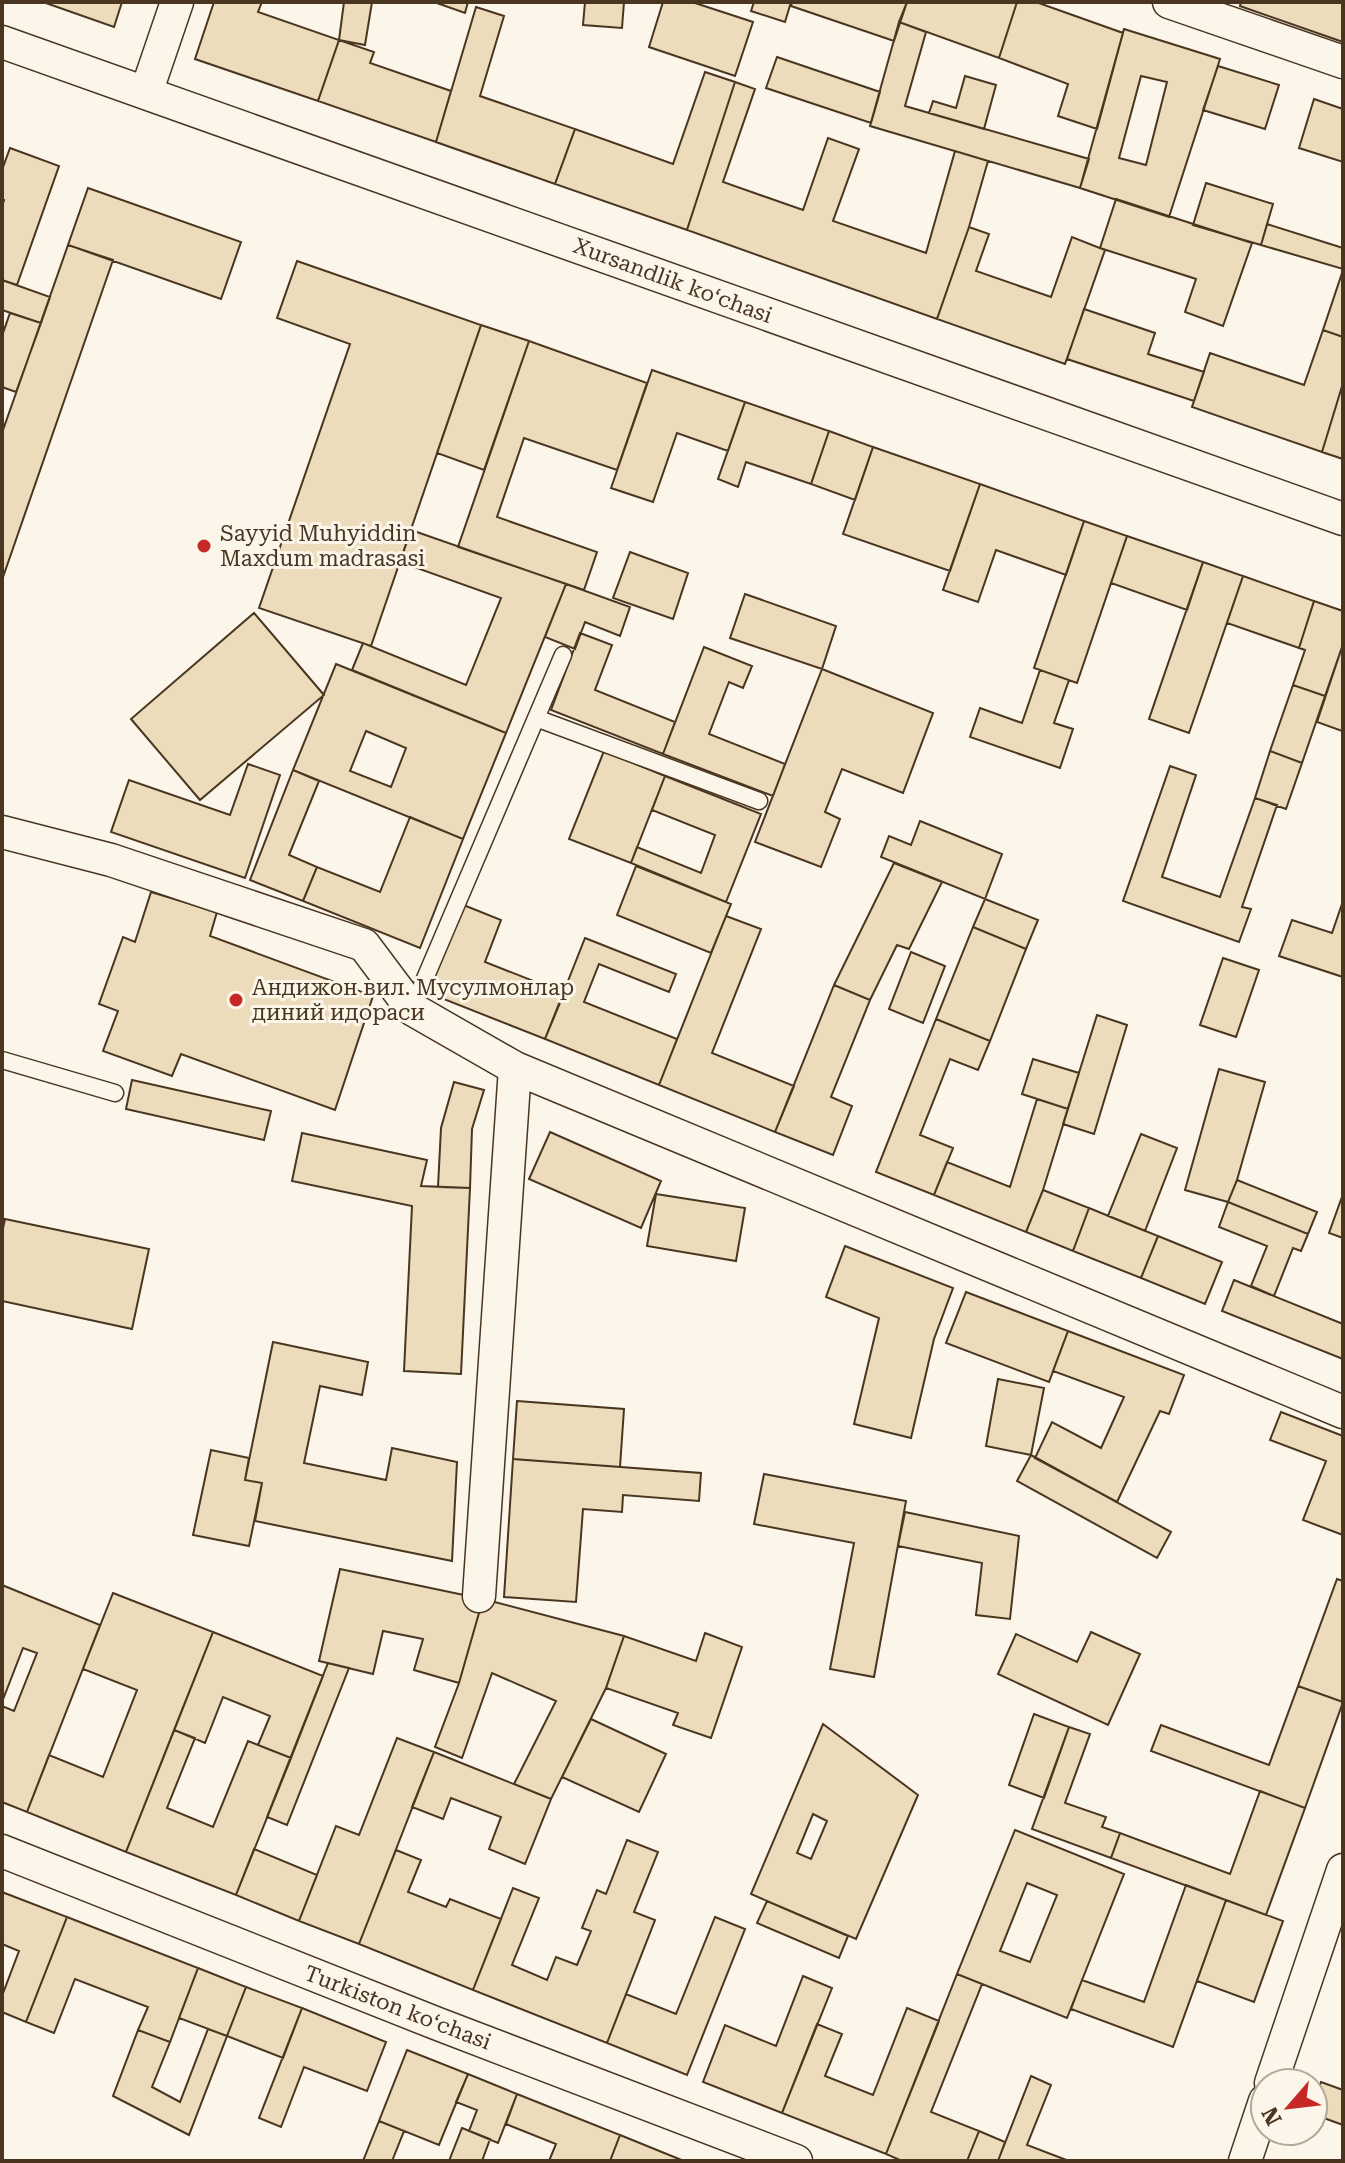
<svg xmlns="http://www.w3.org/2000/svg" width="1345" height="2163" viewBox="0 0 1345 2163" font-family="'Roboto Serif',serif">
<rect width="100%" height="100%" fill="#fbf6e9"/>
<path fill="#ecdcbc" stroke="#4a3520" stroke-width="2" fill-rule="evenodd" d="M 43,2 L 122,2 L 114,27 Z
M 214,2 L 262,2 L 258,12 L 339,40 L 318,101 L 195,59 Z
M 344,2 L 372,2 L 365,45 L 339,40 Z
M 434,2 L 468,2 L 465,13 Z
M 585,2 L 624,2 L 622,28 L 583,25 Z
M 663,2 L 692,2 L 753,22 L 735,76 L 649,47 Z
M 754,2 L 791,2 L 785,22 L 751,11 Z
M 792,2 L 907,2 L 894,41 L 791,6 Z
M 907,2 L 1017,2 L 999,58 L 899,22 Z
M 1017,2 L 1036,2 L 1123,33 L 1097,129 L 1058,116 L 1068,84 L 999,58 Z
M 1241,2 L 1343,2 L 1343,42 L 1240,6 Z
M 476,7 L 504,16 L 480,96 L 575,129 L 555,184 L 436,142 Z
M 899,22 L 926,32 L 905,106 L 1089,159 L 1080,188 L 870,126 Z
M 1124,29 L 1220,59 L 1169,217 L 1080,188 ZM 1141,76 L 1167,82 L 1146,165 L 1119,158 Z
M 339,40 L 374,52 L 370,63 L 451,91 L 436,142 L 318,101 Z
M 777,57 L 880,92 L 871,123 L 766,88 Z
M 1218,66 L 1279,85 L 1265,129 L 1203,110 Z
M 705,72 L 735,82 L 687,230 L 555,184 L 575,129 L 673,164 Z
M 965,76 L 996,85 L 984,129 L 929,113 L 933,101 L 956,108 Z
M 735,82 L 755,89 L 723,182 L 803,210 L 828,138 L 859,149 L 833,221 L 926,253 L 955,151 L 988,161 L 969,227 L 937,319 L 687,230 Z
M 1314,99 L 1343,109 L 1343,162 L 1299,148 Z
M 10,148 L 59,166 L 17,285 L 2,280 L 2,207 L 4,200 L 2,199 L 2,170 Z
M 1206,183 L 1273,204 L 1261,245 L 1193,225 Z
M 88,188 L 241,242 L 221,299 L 68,245 Z
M 1116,199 L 1252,243 L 1223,326 L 1185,312 L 1196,279 L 1100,248 Z
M 1267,224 L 1343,248 L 1343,269 L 1261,245 Z
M 969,227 L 989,234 L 976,271 L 1051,297 L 1072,237 L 1105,250 L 1065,364 L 937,319 Z
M 68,245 L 113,260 L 2,580 L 2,433 Z
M 297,261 L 481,325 L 371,646 L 259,608 L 350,344 L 277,318 Z
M 1343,270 L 1343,337 L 1323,330 Z
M 2,280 L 50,297 L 41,323 L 2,310 Z
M 1084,309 L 1155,333 L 1148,354 L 1204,372 L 1194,401 L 1067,359 Z
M 10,313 L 41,323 L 16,392 L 2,387 L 2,336 Z
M 481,325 L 529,341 L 484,470 L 437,453 Z
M 1323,330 L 1343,337 L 1343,383 L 1322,452 L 1192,407 L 1210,353 L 1304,385 Z
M 529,341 L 647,383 L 617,470 L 524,438 L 497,517 L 597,552 L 584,590 L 458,547 Z
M 652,370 L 745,402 L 728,451 L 677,433 L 653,502 L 611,488 Z
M 1343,383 L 1343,459 L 1322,452 Z
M 745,402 L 829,431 L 811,484 L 746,462 L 738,487 L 718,479 Z
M 829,431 L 873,447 L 855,500 L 811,484 Z
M 873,447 L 980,484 L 950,571 L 843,534 Z
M 980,484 L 1084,521 L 1066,575 L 996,550 L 978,602 L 943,590 Z
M 1084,521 L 1127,536 L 1077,683 L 1034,668 Z
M 411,530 L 566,584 L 506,733 L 352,670 L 363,643 L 466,685 L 501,598 L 400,562 Z
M 1127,536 L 1203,562 L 1187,610 L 1111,583 Z
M 630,552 L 688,573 L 673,619 L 613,598 Z
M 1203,562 L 1243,576 L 1189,733 L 1149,719 Z
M 1243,576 L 1314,601 L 1299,648 L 1227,623 Z
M 566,584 L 630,607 L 620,636 L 585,622 L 575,649 L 545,637 Z
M 745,594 L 836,626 L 822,669 L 730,638 Z
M 1314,601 L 1343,611 L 1343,644 L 1325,696 L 1293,685 L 1305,650 L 1299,648 Z
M 254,613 L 324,695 L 200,800 L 131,719 Z
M 580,633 L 612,645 L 595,690 L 675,722 L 663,754 L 551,710 Z
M 1343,644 L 1343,728 L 1342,731 L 1317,722 Z
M 704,647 L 752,666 L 743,688 L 729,682 L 709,734 L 785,764 L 773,796 L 663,754 Z
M 336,664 L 506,733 L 463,839 L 293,770 ZM 366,731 L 406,748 L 391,787 L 350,771 Z
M 822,669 L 933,713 L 903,793 L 842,769 L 825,812 L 840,819 L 821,867 L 755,842 Z
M 1040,670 L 1069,680 L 1054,723 L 1073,729 L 1060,768 L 970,737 L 980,708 L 1022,723 Z
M 1293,685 L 1325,696 L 1302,763 L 1270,751 Z
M 604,751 L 665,776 L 631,863 L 569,839 Z
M 1270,751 L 1302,763 L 1286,809 L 1255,798 Z
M 248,764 L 280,775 L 245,878 L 111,832 L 129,780 L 230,815 Z
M 1170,766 L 1196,775 L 1162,877 L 1220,897 L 1255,798 L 1277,805 L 1242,907 L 1251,909 L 1239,942 L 1123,901 Z
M 293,770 L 319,781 L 289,855 L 317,867 L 303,901 L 250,880 Z
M 665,776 L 761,814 L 726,902 L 631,863 L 637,847 L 701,873 L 715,835 L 652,810 Z
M 410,817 L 463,839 L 420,948 L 303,901 L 317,867 L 380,892 Z
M 920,821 L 1002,854 L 985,899 L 881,857 L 889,836 L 911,845 Z
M 894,863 L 942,882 L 909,949 L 897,945 L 870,1000 L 834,985 Z
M 636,866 L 731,904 L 711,953 L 617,915 Z
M 151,892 L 217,912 L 210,936 L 373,996 L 335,1110 L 181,1054 L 172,1076 L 103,1051 L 118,1011 L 99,1004 L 123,937 L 135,942 Z
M 985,899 L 1038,920 L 1026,949 L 973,927 Z
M 1343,901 L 1343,977 L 1279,956 L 1292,920 L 1332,933 Z
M 461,904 L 501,920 L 485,962 L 564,993 L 545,1039 L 426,992 Z
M 726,916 L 761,929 L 712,1053 L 794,1086 L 775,1132 L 659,1085 Z
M 973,927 L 1026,949 L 990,1041 L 936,1019 Z
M 585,938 L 676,974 L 669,992 L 599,964 L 584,1002 L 677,1039 L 659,1085 L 545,1039 Z
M 911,952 L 945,966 L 923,1023 L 889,1009 Z
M 1223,958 L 1259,970 L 1236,1037 L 1200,1025 Z
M 834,985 L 870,1000 L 831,1097 L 852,1106 L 833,1155 L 775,1132 Z
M 1097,1015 L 1127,1025 L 1094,1134 L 1063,1124 Z
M 936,1019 L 990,1041 L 978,1070 L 950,1059 L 920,1135 L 953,1148 L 934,1195 L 876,1172 Z
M 1033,1059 L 1079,1073 L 1068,1109 L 1022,1094 Z
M 1219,1069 L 1265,1082 L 1237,1180 L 1228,1202 L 1185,1190 Z
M 132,1080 L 271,1111 L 264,1140 L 126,1109 Z
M 454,1082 L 484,1090 L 472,1129 L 470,1188 L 438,1187 L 441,1128 Z
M 1037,1099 L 1068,1109 L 1043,1190 L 1026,1232 L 934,1195 L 947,1162 L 1010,1187 Z
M 550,1132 L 661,1181 L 641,1228 L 529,1179 Z
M 302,1133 L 427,1160 L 421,1186 L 470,1188 L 461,1374 L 404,1371 L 412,1206 L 292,1181 Z
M 1141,1134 L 1177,1148 L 1145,1231 L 1108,1216 Z
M 1237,1180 L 1317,1212 L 1308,1234 L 1228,1202 Z
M 1043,1190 L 1089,1208 L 1073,1251 L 1026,1232 Z
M 656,1194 L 745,1208 L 736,1261 L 647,1246 Z
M 1343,1194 L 1343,1238 L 1329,1233 Z
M 1228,1202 L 1308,1234 L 1301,1251 L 1293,1248 L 1274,1296 L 1251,1286 L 1267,1246 L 1219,1227 Z
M 1089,1208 L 1158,1236 L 1141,1278 L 1073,1251 Z
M 5,1219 L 149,1249 L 132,1329 L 2,1301 L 2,1233 Z
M 1158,1236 L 1222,1262 L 1205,1304 L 1141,1278 Z
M 845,1246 L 953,1288 L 934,1339 L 911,1438 L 854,1424 L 879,1318 L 826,1297 Z
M 1234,1280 L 1343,1324 L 1343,1359 L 1222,1311 Z
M 966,1292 L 1068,1331 L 1049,1382 L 946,1343 Z
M 1068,1331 L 1184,1375 L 1169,1414 L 1160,1411 L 1117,1502 L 1035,1458 L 1052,1422 L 1101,1448 L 1124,1397 L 1053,1371 Z
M 273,1342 L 368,1362 L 362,1395 L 320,1386 L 304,1463 L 386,1480 L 392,1448 L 457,1462 L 452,1561 L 255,1521 L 262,1483 L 245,1480 Z
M 998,1379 L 1044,1388 L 1031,1455 L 986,1446 Z
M 517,1401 L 624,1409 L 620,1467 L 513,1459 Z
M 1281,1412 L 1343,1436 L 1343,1535 L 1303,1520 L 1326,1461 L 1270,1440 Z
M 211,1450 L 249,1458 L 245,1480 L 262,1483 L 249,1546 L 193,1535 Z
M 1031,1455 L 1171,1532 L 1157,1558 L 1017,1481 Z
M 513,1459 L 701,1473 L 699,1501 L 623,1495 L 622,1512 L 583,1509 L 576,1602 L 504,1597 Z
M 764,1474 L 906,1501 L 874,1677 L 830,1669 L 854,1543 L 754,1524 Z
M 905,1512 L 1019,1536 L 1010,1619 L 976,1615 L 982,1563 L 898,1546 Z
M 340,1569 L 483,1599 L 459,1683 L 414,1670 L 423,1639 L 383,1631 L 373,1674 L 319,1661 Z
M 1337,1579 L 1343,1581 L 1343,1702 L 1298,1686 Z
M 2,1585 L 100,1625 L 27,1812 L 2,1802 L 2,1706 L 14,1711 L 37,1653 L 23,1648 L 2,1702 Z
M 113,1593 L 213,1632 L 126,1852 L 27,1812 L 49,1755 L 103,1777 L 137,1690 L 83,1669 Z
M 483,1599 L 624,1636 L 606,1688 L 551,1799 L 514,1784 L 556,1701 L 492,1673 L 462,1758 L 435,1747 L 459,1683 Z
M 213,1632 L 323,1676 L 291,1758 L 258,1745 L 270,1716 L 223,1697 L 205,1743 L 174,1730 Z
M 1091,1632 L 1140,1654 L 1108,1725 L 998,1674 L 1016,1634 L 1077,1662 Z
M 705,1633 L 742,1647 L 711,1738 L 673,1725 L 678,1713 L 606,1688 L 624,1636 L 696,1661 Z
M 328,1663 L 349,1668 L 287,1825 L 267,1817 Z
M 1298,1686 L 1343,1702 L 1305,1808 L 1151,1751 L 1161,1725 L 1269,1765 Z
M 1034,1714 L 1069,1727 L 1044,1798 L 1009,1785 Z
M 591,1719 L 666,1754 L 639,1812 L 562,1777 Z
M 823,1724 L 918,1795 L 856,1939 L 751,1894 ZM 813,1814 L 827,1821 L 811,1859 L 797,1853 Z
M 1069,1727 L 1090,1734 L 1065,1803 L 1106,1817 L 1102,1827 L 1120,1833 L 1111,1858 L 1032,1829 Z
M 174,1730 L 195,1738 L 167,1808 L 213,1827 L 248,1741 L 291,1758 L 236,1895 L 126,1852 Z
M 397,1738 L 434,1752 L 359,1944 L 299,1921 L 336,1826 L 359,1835 Z
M 434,1752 L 551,1799 L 525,1864 L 489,1849 L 501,1817 L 451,1798 L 443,1819 L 412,1807 Z
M 1260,1791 L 1305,1808 L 1266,1915 L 1111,1858 L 1120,1833 L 1230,1874 Z
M 1015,1830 L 1124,1874 L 1067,2018 L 957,1974 ZM 1027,1883 L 1057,1895 L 1030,1962 L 1000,1951 Z
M 627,1840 L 658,1852 L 634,1912 L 655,1920 L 607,2043 L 473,1990 L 513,1888 L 539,1898 L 512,1965 L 547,1980 L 556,1957 L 577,1965 L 591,1931 L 582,1928 L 597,1890 L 606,1894 Z
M 254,1849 L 317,1875 L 299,1921 L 236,1895 Z
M 396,1850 L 421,1860 L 408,1892 L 446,1907 L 450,1899 L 501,1919 L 473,1990 L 359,1944 Z
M 1186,1885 L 1226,1900 L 1173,2047 L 1071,2009 L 1082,1980 L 1144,2002 Z
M 2,1892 L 67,1917 L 26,2022 L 2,2012 L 2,1996 L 19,1951 L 2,1944 Z
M 1226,1900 L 1283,1921 L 1254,2002 L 1197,1981 Z
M 767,1901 L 848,1936 L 839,1958 L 757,1923 Z
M 67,1917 L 198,1968 L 170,2042 L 138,2030 L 148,2007 L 75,1979 L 54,2033 L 26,2022 Z
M 715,1917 L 745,1929 L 687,2075 L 607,2043 L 626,1994 L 676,2014 Z
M 198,1968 L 246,1987 L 227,2036 L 179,2018 Z
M 957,1974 L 982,1984 L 931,2112 L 979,2131 L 967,2161 L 902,2161 L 886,2154 Z
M 803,1976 L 832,1988 L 782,2113 L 703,2082 L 725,2025 L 776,2046 Z
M 246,1987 L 302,2008 L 283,2058 L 227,2036 Z
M 302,2008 L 386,2042 L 367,2091 L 304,2067 L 281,2127 L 259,2118 Z
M 907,2008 L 939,2021 L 886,2154 L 782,2113 L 817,2024 L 842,2034 L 825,2076 L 873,2095 Z
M 208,2029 L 227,2036 L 189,2135 L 113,2096 L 138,2030 L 170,2042 L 152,2087 L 180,2102 Z
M 407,2050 L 468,2074 L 439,2145 L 379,2121 Z
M 468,2074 L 517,2094 L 498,2143 L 469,2131 L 477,2110 L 456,2102 Z
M 1031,2076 L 1051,2085 L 1027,2145 L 1069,2161 L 998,2161 Z
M 1321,2082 L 1343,2090 L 1343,2125 L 1313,2114 L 1313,2105 Z
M 517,2094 L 620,2135 L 610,2161 L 549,2161 L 556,2144 L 506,2124 Z
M 379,2121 L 404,2131 L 392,2161 L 363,2161 Z
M 462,2128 L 490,2139 L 482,2161 L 449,2161 Z
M 979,2131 L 1005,2142 L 998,2161 L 967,2161 Z
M 620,2135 L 684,2161 L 610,2161 Z"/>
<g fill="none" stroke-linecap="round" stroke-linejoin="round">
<g stroke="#4a3520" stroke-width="19">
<path id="lane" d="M 536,718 L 759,801
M 412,1009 L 563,655
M 2,1060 L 115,1093"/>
</g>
<g stroke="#4a3520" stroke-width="35">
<path id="street" d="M 1169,2 L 1343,62
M 2,42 L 1343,519
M 146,93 L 177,2
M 2,832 L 111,860 L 364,945 L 412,1009 L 515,1068 L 1343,1412
M 479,1596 L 515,1068
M 2,1851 L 438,2024 L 796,2161
M 1271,2083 L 1343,1870
M 1245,2161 L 1265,2101"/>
</g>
<use href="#lane" stroke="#fbf6e9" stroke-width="16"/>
<use href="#street" stroke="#fbf6e9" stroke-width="32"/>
</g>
<g fill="#c62828" stroke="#fbf6e9" stroke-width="3">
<circle cx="204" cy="546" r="8"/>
<circle cx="236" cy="1000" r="8"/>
</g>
<g text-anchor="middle" stroke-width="6" stroke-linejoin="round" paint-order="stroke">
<g font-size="22" fill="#4a3520" stroke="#fbf6e9">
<text transform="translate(673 280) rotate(20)" y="8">Xursandlik koʻchasi</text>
<text transform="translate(398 2007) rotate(21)" y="8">Turkiston koʻchasi</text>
</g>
<g font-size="22" fill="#4a3520" stroke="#fbf6e9" text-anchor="start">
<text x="220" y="541">Sayyid Muhyiddin<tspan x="220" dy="25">Maxdum madrasasi</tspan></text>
<text x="252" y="995">Андижон вил. Мусулмонлар<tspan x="252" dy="25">диний идораси</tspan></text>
</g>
</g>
<rect width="1345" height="2163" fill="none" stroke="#4a3520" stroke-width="8"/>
<g transform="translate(1289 2107) rotate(242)"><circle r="38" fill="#fbf6e9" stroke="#b4a999" stroke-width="2"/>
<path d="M0-6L14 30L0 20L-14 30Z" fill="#c62828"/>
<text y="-12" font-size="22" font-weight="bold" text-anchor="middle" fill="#4a3520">N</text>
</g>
</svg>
